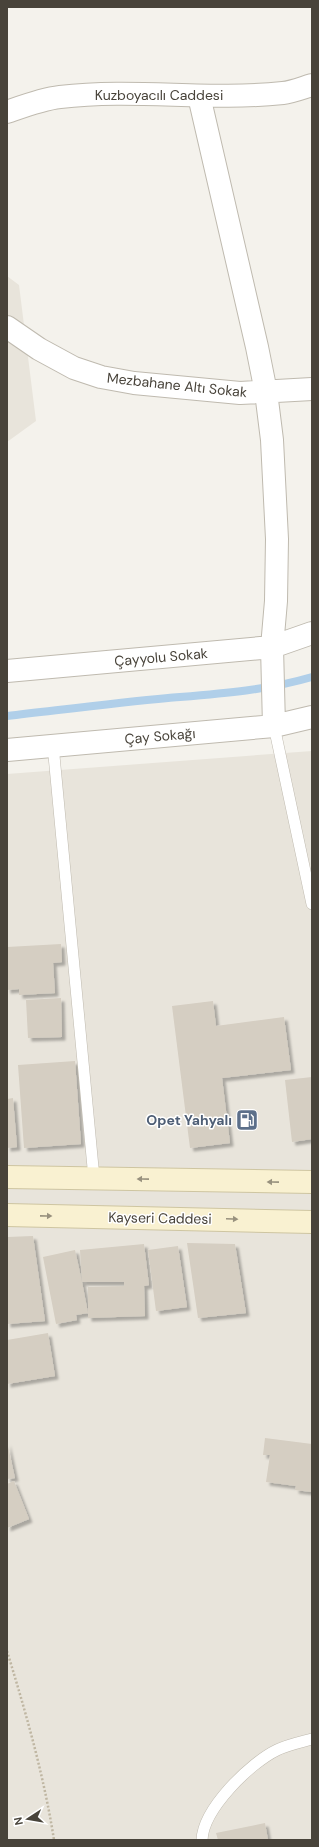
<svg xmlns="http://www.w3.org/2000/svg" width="319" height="1847" viewBox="0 0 319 1847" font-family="'DM Sans',sans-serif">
<defs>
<filter id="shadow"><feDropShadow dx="3.5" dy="3.5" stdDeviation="1" flood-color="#0004"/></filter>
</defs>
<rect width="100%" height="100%" fill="#f4f2ec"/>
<path fill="#e8e4db" d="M 7,276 L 19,285 L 36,421 L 7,442 Z
M 312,751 L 312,1840 L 7,1840 L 7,774 Z"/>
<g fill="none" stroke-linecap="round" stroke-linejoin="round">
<path stroke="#b0cfe9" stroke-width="8" d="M 7,716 C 60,710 114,703 168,698 C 216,694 264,691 312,677"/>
</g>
<path fill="#d5cec2" filter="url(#shadow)" d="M 61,944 L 62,962 L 53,963 L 55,993 L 19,995 L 19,989 L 7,990 L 7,947 Z
M 61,998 L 62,1037 L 28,1038 L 26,1000 Z
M 213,1001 L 216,1026 L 284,1017 L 291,1070 L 222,1078 L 230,1143 L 190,1148 L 172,1006 Z
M 75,1061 L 81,1144 L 24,1148 L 18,1065 Z
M 312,1077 L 312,1139 L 292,1142 L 285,1080 Z
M 13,1098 L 17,1147 L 7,1148 L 7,1099 Z
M 33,1236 L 45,1321 L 7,1324 L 7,1237 Z
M 187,1243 L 235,1244 L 246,1313 L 198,1318 Z
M 144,1244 L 149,1285 L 144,1286 L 145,1316 L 88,1318 L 88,1287 L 124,1286 L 124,1282 L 82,1282 L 88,1313 L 76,1315 L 77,1320 L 56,1324 L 43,1257 L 75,1250 L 82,1282 L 80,1250 Z
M 178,1246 L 187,1307 L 156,1311 L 148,1250 Z
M 48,1333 L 55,1376 L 7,1384 L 7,1340 Z
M 265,1438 L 312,1444 L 312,1492 L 295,1490 L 296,1486 L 266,1482 L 270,1455 L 263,1455 Z
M 7,1442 L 15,1478 L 7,1479 Z
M 14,1481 L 29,1519 L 7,1528 L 7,1484 Z
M 265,1823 L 268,1840 L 218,1840 L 216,1833 Z"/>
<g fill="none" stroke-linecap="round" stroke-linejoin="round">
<g stroke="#bfbaaf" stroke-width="12">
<path id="service" d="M 274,726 L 312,904
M 53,745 L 94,1178
M 202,1840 C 203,1809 250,1763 277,1750 C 287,1745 301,1742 312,1739"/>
</g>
<g stroke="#bfbaaf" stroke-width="24">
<path id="minor" d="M 199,96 L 257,347 L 266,392 L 272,440 L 277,539 L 276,601 L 272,647 L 274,726
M 7,327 L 39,349 L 74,368 L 101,377 L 134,383 L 240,393 L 312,389
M 7,671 L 272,647 L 312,633
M 7,750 L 274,726 L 312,717"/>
</g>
<g stroke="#bfbaaf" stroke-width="24">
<path id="tertiary" d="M 7,112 C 24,106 42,99 60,97 C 134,88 208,101 283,93 C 292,92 302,88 312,85"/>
</g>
<g stroke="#cec5a1" stroke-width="24">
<path id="secondary" d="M 7,1177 L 312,1182
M 7,1215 L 312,1222"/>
</g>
<path stroke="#bfb6a2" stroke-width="2.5" stroke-dasharray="2 2" stroke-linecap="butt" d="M 7,1651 C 26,1713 44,1776 54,1840"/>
<use href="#service" stroke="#fff" stroke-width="11"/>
<use href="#minor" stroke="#fff" stroke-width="22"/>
<use href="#tertiary" stroke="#fff" stroke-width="22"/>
<use href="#secondary" stroke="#f9f1d1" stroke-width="22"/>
</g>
<defs><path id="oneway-solid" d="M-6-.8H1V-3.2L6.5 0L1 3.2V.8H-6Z"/></defs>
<g fill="#98917e">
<use href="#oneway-solid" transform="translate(143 1179) rotate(-179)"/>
<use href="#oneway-solid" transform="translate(273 1182) rotate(-179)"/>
<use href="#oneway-solid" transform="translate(46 1216) rotate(1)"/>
<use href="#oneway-solid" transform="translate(232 1219) rotate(2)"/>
</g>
<defs>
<g id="fuel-square" transform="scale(1.15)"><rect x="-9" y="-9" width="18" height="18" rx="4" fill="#5c6f8a" stroke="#fff"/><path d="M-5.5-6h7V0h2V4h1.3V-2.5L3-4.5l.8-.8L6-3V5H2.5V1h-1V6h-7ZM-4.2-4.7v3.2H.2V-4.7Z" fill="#fff"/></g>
</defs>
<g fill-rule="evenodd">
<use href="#fuel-square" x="247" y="1120"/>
</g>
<g text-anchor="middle" stroke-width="3" stroke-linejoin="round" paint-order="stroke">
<g font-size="14" fill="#48433a" stroke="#fff">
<text x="159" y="100">Kuzboyacılı Caddesi</text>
<text transform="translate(177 385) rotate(6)" y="5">Mezbahane Altı Sokak</text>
<text transform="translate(161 657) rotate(-5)" y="5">Çayyolu Sokak</text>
<text transform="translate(160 736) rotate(-5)" y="5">Çay Sokağı</text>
<text transform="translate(160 1218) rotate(1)" y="5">Kayseri Caddesi</text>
</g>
<g font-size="14" font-weight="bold" fill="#4e5e75" stroke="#fff" text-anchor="end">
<text x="232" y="1125">Opet Yahyalı</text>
</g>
</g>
<rect width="319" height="1847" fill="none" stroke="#48433a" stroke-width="16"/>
<g transform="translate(28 1819) rotate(258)" stroke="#ffffff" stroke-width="3" paint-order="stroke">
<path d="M0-3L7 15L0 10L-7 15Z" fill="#48433a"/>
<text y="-6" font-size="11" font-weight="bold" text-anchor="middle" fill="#48433a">N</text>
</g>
</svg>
